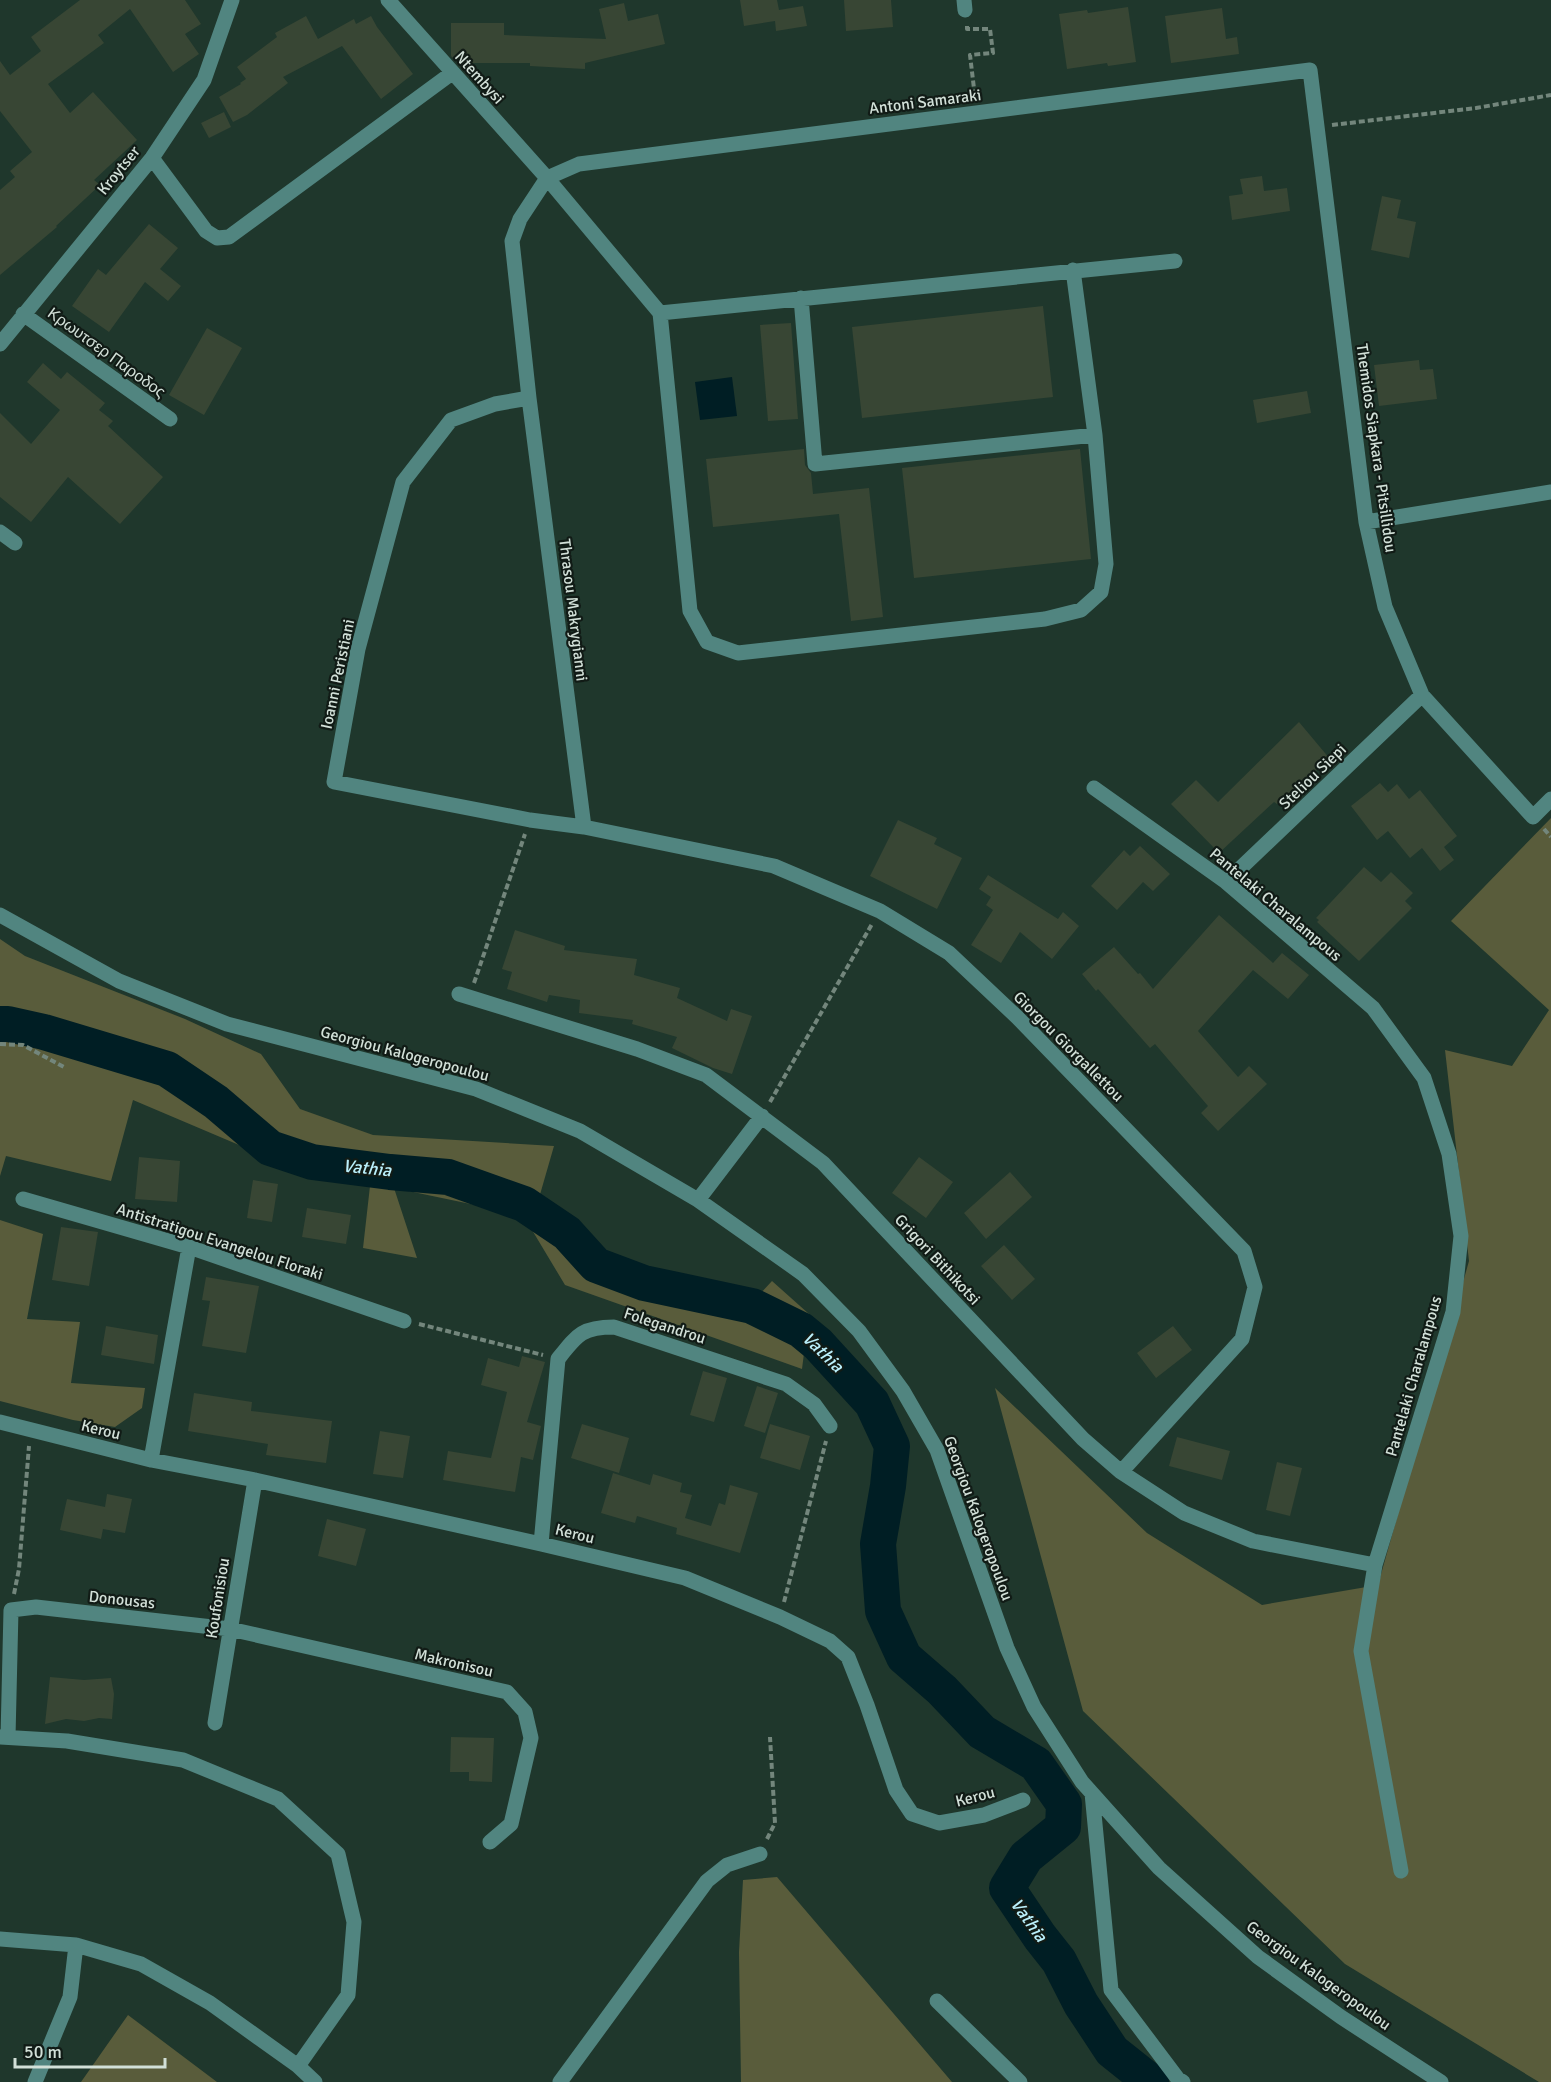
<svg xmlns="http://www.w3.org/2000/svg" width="1551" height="2082" viewBox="0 0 1551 2082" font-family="Signika,sans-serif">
<rect width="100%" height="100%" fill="#1f372c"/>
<path fill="#595c3b" d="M 1551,818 L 1551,2082 L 1539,2082 L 1345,1964 L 1083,1711 L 995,1388 L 1147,1533 L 1262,1605 L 1378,1585 L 1469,1261 L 1445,1050 L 1512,1066 L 1549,1010 L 1451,921 Z
M 0,939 L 25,956 L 185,1019 L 261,1054 L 300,1109 L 373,1135 L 554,1146 L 539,1198 L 609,1254 L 741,1314 L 772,1281 L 809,1314 L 802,1369 L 565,1285 L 523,1215 L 394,1188 L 417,1258 L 363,1248 L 370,1186 L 302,1177 L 239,1145 L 133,1100 L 111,1181 L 6,1156 L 0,1176 Z
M 0,1220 L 43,1234 L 27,1319 L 80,1322 L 71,1383 L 145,1388 L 142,1408 L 115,1427 L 73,1420 L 0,1401 Z
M 777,1877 L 952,2082 L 741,2082 L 739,1952 L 743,1880 Z
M 128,2015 L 217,2082 L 81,2082 Z"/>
<path fill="#001e24" d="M 732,377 L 737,416 L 700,420 L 695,382 Z"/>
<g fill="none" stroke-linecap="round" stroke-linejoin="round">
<path stroke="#001e24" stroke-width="36" d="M 0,1024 L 8,1024 L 44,1032 L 167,1069 L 216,1102 L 270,1148 L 312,1162 L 390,1172 L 448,1177 L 524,1204 L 567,1233 L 596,1265 L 644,1283 L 752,1306 L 801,1330 L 818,1344 L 872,1403 L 892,1446 L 888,1486 L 878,1544 L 883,1611 L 904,1657 L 942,1690 L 982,1732 L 1036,1764 L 1064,1804 L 1063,1827 L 1026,1857 L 1007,1888 L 1040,1937 L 1059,1961 L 1081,2004 L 1112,2051 L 1151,2082"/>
</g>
<path fill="#384634" d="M 80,0 L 185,0 L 201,24 L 185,34 L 199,54 L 173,72 L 130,9 L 98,35 L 104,43 L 48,84 L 70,113 L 93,92 L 137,140 L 94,180 L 100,185 L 56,226 L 57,227 L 0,275 L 0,190 L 15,177 L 10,171 L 32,152 L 0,111 L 0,61 L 10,75 L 41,51 L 31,37 Z
M 740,0 L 777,0 L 779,10 L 803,6 L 807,26 L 776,31 L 775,21 L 744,26 Z
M 844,0 L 891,0 L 893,27 L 846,31 Z
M 624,3 L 628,21 L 658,14 L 665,44 L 585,63 L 585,69 L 530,66 L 530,63 L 458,63 L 451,56 L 451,23 L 504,23 L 504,35 L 606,39 L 599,9 Z
M 1128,7 L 1136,62 L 1108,66 L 1107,63 L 1067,69 L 1059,14 L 1087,10 L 1088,13 Z
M 1222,8 L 1226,39 L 1237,37 L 1239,54 L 1171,63 L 1165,16 Z
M 306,16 L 318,39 L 354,19 L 356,24 L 371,16 L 377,27 L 413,74 L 381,99 L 342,46 L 283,77 L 288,83 L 247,115 L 233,122 L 219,97 L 241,84 L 240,83 L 246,79 L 237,67 L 277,37 L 275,33 Z
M 224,112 L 231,127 L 209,138 L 201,123 Z
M 1262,176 L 1264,191 L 1287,188 L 1290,211 L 1232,220 L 1229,196 L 1243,194 L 1240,179 Z
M 1382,196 L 1401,200 L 1397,218 L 1416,222 L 1409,258 L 1371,250 Z
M 149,224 L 178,248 L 160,269 L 181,286 L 168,301 L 145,282 L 109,332 L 72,306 L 98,269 L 106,275 Z
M 1043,306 L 1053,397 L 862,418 L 852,327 Z
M 791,323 L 798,419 L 768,421 L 760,325 Z
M 207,328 L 242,348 L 204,415 L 169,395 Z
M 1419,360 L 1420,370 L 1433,369 L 1437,399 L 1379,406 L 1374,365 Z
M 43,363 L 61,379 L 67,372 L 105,403 L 99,410 L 113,421 L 108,426 L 163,477 L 120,524 L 68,477 L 31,522 L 0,497 L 0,413 L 31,444 L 60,410 L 27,382 Z
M 1307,391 L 1311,413 L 1257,423 L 1253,400 Z
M 804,449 L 805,465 L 811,473 L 813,494 L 869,488 L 883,617 L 851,621 L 839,514 L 713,527 L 706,459 Z
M 1080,449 L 1091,559 L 914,578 L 902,468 Z
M 1299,722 L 1330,759 L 1277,804 L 1274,802 L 1219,853 L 1171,804 L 1196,780 L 1218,802 Z
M 1380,783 L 1388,792 L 1397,784 L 1409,799 L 1420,790 L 1457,836 L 1444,847 L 1454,860 L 1440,871 L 1422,848 L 1410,858 L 1388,831 L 1377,840 L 1351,806 Z
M 898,820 L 937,838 L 934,844 L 962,858 L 937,909 L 870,876 Z
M 1140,846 L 1170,874 L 1153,891 L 1143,882 L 1117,910 L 1091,886 L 1124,850 L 1130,856 Z
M 1364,867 L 1381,882 L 1391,872 L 1413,893 L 1405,901 L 1412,908 L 1359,961 L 1317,922 L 1319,920 L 1316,918 Z
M 988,875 L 1058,919 L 1063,912 L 1079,926 L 1052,959 L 1020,932 L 1001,963 L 971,945 L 993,910 L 986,905 L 991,897 L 979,889 Z
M 1219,915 L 1273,963 L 1282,953 L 1309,975 L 1288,999 L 1253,970 L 1198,1031 L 1238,1077 L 1249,1066 L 1267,1084 L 1218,1131 L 1201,1113 L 1208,1106 L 1155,1044 L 1150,1048 L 1098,989 L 1096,991 L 1082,974 L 1114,947 L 1138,974 L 1140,973 L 1153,989 Z
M 515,930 L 565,946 L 564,950 L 637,959 L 634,975 L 680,988 L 677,998 L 727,1021 L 731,1009 L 752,1016 L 732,1074 L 713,1068 L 672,1048 L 677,1037 L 632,1024 L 633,1020 L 579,1013 L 580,1000 L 549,995 L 547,1002 L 507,989 L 512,972 L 502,969 Z
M 139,1157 L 180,1161 L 177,1202 L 135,1199 Z
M 919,1157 L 953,1182 L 926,1218 L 892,1193 Z
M 1010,1172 L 1032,1197 L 986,1239 L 964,1213 Z
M 253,1180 L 278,1184 L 272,1222 L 247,1218 Z
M 307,1208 L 351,1215 L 346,1244 L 302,1237 Z
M 61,1227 L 98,1232 L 89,1286 L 52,1280 Z
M 1004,1245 L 1035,1279 L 1012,1300 L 981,1266 Z
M 206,1277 L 259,1286 L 246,1353 L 202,1346 L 210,1301 L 202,1300 Z
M 106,1326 L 158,1335 L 154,1364 L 101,1355 Z
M 1173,1326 L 1192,1350 L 1156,1378 L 1137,1353 Z
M 522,1356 L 545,1362 L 527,1422 L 541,1426 L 533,1460 L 521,1457 L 515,1492 L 443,1480 L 448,1451 L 491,1458 L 507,1392 L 481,1385 L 488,1358 L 519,1367 Z
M 703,1371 L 727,1378 L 714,1422 L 690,1415 Z
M 757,1386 L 778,1393 L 765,1433 L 744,1426 Z
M 194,1393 L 252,1402 L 251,1411 L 332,1421 L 326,1463 L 266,1455 L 268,1444 L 188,1431 Z
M 582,1424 L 629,1438 L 619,1473 L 571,1458 Z
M 770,1424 L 810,1436 L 800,1470 L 760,1458 Z
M 380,1431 L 410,1436 L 403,1478 L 373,1474 Z
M 1177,1437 L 1230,1451 L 1222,1480 L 1169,1466 Z
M 1277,1462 L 1302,1468 L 1290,1516 L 1266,1510 Z
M 613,1473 L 650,1485 L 653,1474 L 682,1483 L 680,1492 L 692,1495 L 685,1518 L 711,1526 L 719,1503 L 725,1505 L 730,1485 L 758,1493 L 740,1553 L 676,1534 L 677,1528 L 637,1516 L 635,1523 L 601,1513 Z
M 107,1494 L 132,1499 L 125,1533 L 103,1529 L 101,1539 L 60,1530 L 67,1499 L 105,1507 Z
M 327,1519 L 366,1529 L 356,1566 L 318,1556 Z
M 50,1677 L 84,1680 L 111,1678 L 114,1694 L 112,1719 L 99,1718 L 84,1721 L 66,1719 L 45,1724 Z
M 451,1737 L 494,1738 L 492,1782 L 469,1781 L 469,1772 L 450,1772 Z"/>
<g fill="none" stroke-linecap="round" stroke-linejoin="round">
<path stroke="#73867c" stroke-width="4" stroke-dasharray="6 3" stroke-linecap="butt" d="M 967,26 L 967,29 L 990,29 L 993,53 L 970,55 L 975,97
M 1332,125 L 1476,108 L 1551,95
M 1544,829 L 1551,837
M 474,983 L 525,834
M 0,1044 L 23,1045 L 64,1067
M 770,1102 L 872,924
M 419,1324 L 543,1355
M 14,1594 L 19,1569 L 29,1446
M 784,1602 L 826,1441
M 767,1839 L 775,1823 L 770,1737"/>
<path stroke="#518580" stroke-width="15" d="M 388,0 L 547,178 L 660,313 L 1175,261
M 964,0 L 965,10
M 152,158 L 206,231 L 217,238 L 229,237 L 452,73
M 547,178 L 579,164 L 1310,70 L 1366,522 L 1385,607 L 1422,695 L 1533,817 L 1551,799
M 547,178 L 520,219 L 512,241 L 529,398 L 584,827
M 801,298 L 815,464 L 1095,435
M 660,313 L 690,611 L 707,642 L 738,653 L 1045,619 L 1081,610 L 1101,592 L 1106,564 L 1095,435 L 1073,270
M 23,314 L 170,419
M 0,344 L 152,158 L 204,80 L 232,0
M 529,398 L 495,404 L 451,420 L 403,482 L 358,649 L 334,782 L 530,820 L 584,827 L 774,866 L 880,911 L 949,953 L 1017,1017 L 1244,1251 L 1255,1287 L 1242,1339 L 1121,1472
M 1366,522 L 1551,492
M 0,532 L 15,543
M 1094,788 L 1226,882 L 1373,1008 L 1424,1078 L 1449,1154 L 1461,1236 L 1453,1312 L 1375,1565 L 1361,1651 L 1401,1871
M 1226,882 L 1422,695
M 0,915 L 119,981 L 227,1024 L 476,1089 L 580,1131 L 698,1200 L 803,1274 L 859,1331 L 903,1391 L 937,1450 L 1007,1648 L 1034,1707 L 1082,1782 L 1159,1868 L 1258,1957 L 1341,2017 L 1441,2082
M 459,994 L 637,1049 L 706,1075 L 823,1163 L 1083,1439 L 1121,1472 L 1184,1513 L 1253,1541 L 1375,1565
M 23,1199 L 189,1247 L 404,1321
M 698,1200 L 762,1116
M 0,1422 L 151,1460 L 255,1480 L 541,1544 L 685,1578 L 780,1617 L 830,1641 L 848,1657 L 867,1705 L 896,1790 L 912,1814 L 939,1823 L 984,1815 L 1023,1800
M 151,1460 L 189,1247
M 541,1544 L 558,1359 C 577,1335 582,1327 614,1327 L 786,1384 L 814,1404 L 830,1426
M 215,1723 L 255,1480
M 0,1737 L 67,1741 L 183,1760 L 278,1799 L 338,1854 L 354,1922 L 348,1995 L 298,2066
M 8,1737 L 11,1610 L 36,1607 L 230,1629 L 507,1692 L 525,1712 L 531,1738 L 511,1824 L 490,1842
M 1092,1793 L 1111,1990 L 1178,2079 L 1183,2082
M 0,1939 L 76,1945 L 141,1964 L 210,2003 L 298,2066 L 315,2082
M 937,2001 L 1020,2082
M 35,2082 L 70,1997 L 76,1945
M 560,2082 L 707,1881 L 727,1865 L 760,1854"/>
</g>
<g text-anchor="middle" stroke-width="4.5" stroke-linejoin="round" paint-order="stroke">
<g font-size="16" fill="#d2e0d8" stroke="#111b16">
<text transform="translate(480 77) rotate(48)" y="6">Ntembysi</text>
<text transform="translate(925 101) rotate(-7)" y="6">Antoni Samaraki</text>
<text transform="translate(118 170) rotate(-51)" y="6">Kroytser</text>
<text transform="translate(107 352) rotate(36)" y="6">Κρωυτσερ Παροδος</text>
<text transform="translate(1377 448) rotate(82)" y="6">Themidos Siapkara - Pitsillidou</text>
<text transform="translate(574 610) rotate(83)" y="6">Thrasou Makrygianni</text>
<text transform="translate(337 674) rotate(-78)" y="6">Ioanni Peristiani</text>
<text transform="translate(1312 776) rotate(-44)" y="6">Steliou Siepi</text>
<text transform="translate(1276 904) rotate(40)" y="6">Pantelaki Charalampous</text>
<text transform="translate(1069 1046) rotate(45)" y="6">Giorgou Giorgallettou</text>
<text transform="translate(405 1053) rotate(15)" y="6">Georgiou Kalogeropoulou</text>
<text transform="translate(220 1241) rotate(18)" y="6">Antistratigou Evangelou Floraki</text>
<text transform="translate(938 1259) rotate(47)" y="6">Grigori Bithikotsi</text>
<text transform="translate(665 1325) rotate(18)" y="6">Folegandrou</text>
<text transform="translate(1413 1376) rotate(-74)" y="6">Pantelaki Charalampous</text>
<text transform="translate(101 1429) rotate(14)" y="6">Kerou</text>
<text transform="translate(979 1518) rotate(70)" y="6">Georgiou Kalogeropoulou</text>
<text transform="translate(575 1533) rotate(14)" y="6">Kerou</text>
<text transform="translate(217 1598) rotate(-81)" y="6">Koufonisiou</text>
<text transform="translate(122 1599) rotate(6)" y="6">Donousas</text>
<text transform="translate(454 1662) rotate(13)" y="6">Makronisou</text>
<text transform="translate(975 1796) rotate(-14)" y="6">Kerou</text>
<text transform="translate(1319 1975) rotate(36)" y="6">Georgiou Kalogeropoulou</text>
</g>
<g font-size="18" font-style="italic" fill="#baeffb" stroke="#111b16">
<text transform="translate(367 1168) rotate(6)" y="6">Vathia</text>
<text transform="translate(823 1352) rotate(44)" y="6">Vathia</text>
<text transform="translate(1029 1920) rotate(54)" y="6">Vathia</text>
</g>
</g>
<path d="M15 2058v9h150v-9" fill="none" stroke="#d2e0d8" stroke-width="3"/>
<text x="24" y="2058" font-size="18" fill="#d2e0d8" stroke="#111b16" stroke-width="4.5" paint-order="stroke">50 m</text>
</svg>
